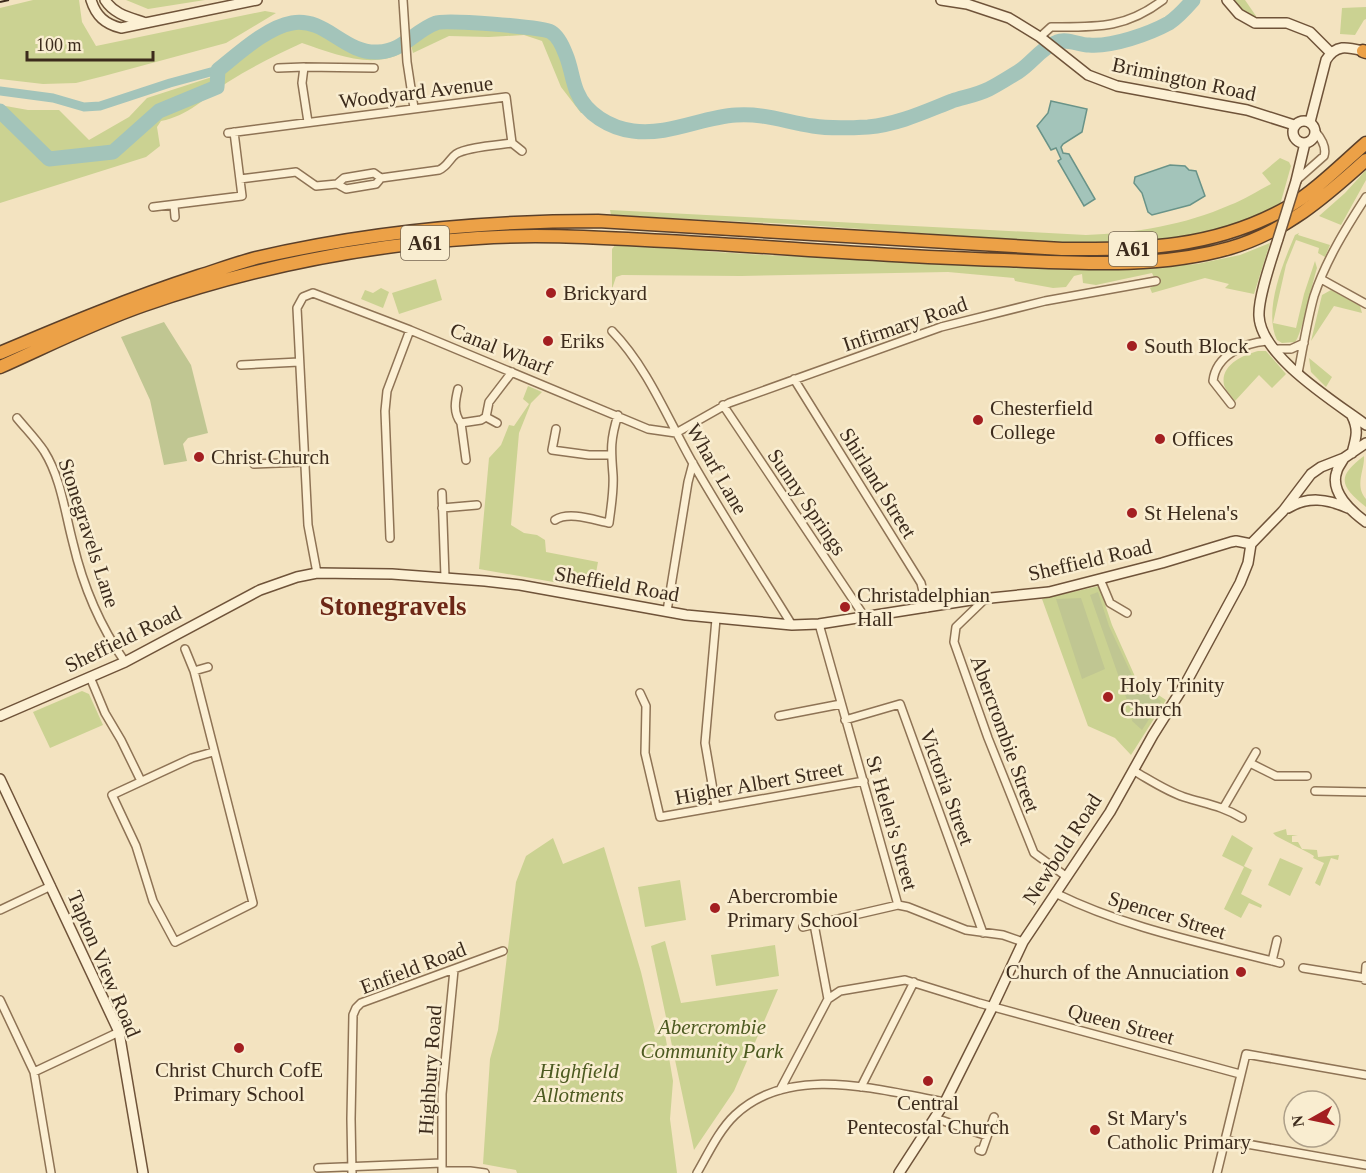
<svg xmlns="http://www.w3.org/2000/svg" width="1366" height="1173" viewBox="0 0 1366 1173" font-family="'Times New Roman',serif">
<rect width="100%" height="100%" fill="#f3e3c0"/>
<path fill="#cbd292" d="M 33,0 L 79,0 L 82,22 L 96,46 L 265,11 L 276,13 L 226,43 L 104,76 L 76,83 L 43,84 L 0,79 L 0,8 Z
M 126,0 L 205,0 L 148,9 Z
M 1231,0 L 1245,0 L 1256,16 L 1255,20 Z
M 1366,7 L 1366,19 L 1364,20 L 1355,35 L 1340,34 L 1342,8 Z
M 441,24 L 535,32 L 550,36 C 564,61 571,88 585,113 L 581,113 L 561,87 L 542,41 L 524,35 L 489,37 L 449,36 L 413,53 L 411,45 L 424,32 Z
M 289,28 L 314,29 L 340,46 L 367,56 L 399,51 L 400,54 C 369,69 332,53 302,43 C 276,55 252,67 228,82 C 206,97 188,116 161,121 L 157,127 L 160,146 L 146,157 L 0,203 L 0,105 L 28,110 L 59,110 L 89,140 L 129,117 L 147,98 L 212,77 L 257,45 Z
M 1280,158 L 1289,162 L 1291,166 L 1280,205 L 1236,225 L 1192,238 L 1103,246 L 791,224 L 611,215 L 610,210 L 1086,235 C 1135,233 1185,225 1230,205 C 1244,200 1257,191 1271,184 L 1262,173 Z
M 1366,170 L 1366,180 L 1341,225 L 1319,216 L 1345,193 Z
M 1299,233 L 1298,235 L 1330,245 L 1325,257 L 1318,253 L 1319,248 L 1296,240 L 1286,265 L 1273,323 L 1296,328 L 1304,294 L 1315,261 L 1317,268 C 1312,283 1302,335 1295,342 L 1282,343 L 1277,340 C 1263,311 1283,263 1295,235 Z
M 617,243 L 716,252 L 781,256 L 852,257 L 1117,270 L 1197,264 L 1240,255 L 1270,243 L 1254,294 L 1225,288 L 1229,284 L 1205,278 L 1152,293 L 1150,288 L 1157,284 L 1152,273 L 1096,285 L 1083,283 L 1082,274 L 1074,276 L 1066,287 L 1053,288 L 1015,281 L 1014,278 L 948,272 L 741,276 L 622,275 L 616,277 L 612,289 L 612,249 Z
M 436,279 L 442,300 L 399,314 L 392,293 Z
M 381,288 L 389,292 L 383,308 L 361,299 L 365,290 L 373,293 Z
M 1331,290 L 1360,306 L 1362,313 L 1334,306 L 1311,341 L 1322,295 Z
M 1258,351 L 1266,351 L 1286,374 L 1272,388 L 1259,375 L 1235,401 C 1232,397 1226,391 1224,385 C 1220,365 1243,355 1258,351 Z
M 1309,358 L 1332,377 L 1326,387 L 1311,372 Z
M 528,386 L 542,392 L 531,403 L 519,433 L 511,525 L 524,533 L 537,535 L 545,540 L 546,552 L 598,562 L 593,589 L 479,569 L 489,458 L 501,445 L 509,425 L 514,426 L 529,404 L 523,399 Z
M 1364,456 C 1365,469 1354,486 1366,499 L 1366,507 C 1340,486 1336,477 1364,456 Z
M 1099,586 L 1112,625 L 1137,681 L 1166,700 L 1131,755 L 1115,738 L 1088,726 L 1042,599 Z
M 82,691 L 89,694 L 103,725 L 50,748 L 33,712 Z
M 1286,829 L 1287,835 L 1298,835 L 1292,836 L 1292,842 L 1298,842 L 1302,849 L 1317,850 L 1318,857 L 1339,855 L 1338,860 L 1331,858 L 1320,886 L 1315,883 L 1324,863 L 1313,858 L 1314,856 L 1309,853 L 1276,836 L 1273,833 Z
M 1232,835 L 1253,848 L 1244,866 L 1252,870 L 1241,894 L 1262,905 L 1261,908 L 1249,903 L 1241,918 L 1224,909 L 1244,867 L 1222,856 Z
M 553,838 L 563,864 L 604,847 L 641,972 L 656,1035 L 665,1034 L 673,1081 L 670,1119 L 677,1173 L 517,1173 L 516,1170 L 483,1164 L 490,1059 L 498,1030 L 516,882 L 526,856 Z
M 1280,858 L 1303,868 L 1290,896 L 1268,885 Z
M 680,880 L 686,920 L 645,927 L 638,887 Z
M 665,941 L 681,1003 L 778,989 L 734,1091 L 694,1150 L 651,946 Z
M 775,945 L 779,976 L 716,986 L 711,955 Z"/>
<path fill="#c0c692" d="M 164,322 L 191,365 L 208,433 L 188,438 L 183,444 L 187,461 L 164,465 L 150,400 L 121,337 Z
M 1098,592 L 1109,626 L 1135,682 L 1161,701 L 1142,730 L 1132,721 L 1136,708 L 1128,703 L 1090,595 Z
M 1081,598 L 1105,669 L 1082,679 L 1056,599 Z"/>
<path fill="#a3c4ba" stroke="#699388" stroke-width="1.5" d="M 1051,101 L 1087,109 L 1082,132 L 1063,144 L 1061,147 L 1063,153 L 1069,154 L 1095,199 L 1084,206 L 1058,161 L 1061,159 L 1056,148 L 1051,150 L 1037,126 L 1048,113 Z
M 1170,165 L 1185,166 L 1189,170 L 1196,171 L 1205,196 L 1190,205 L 1152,215 L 1148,212 L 1142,193 L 1134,183 L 1135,177 Z"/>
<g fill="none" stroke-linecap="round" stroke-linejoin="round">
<path stroke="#a3c4ba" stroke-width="9" d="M 0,91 L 53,98 L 84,107 L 100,106 L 170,83 L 218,70"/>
<path stroke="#a3c4ba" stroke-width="15" d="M 0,111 L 49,159 L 113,152 L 159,111 L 217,87 L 218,70 C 237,55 267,27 292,23 C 326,17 344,54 378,52 C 404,51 414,31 436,23 C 445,19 543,27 551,32 C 558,36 563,47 566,55 C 571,67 572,80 577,92 C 586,114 610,128 633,131 C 668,136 702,117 736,115 C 764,113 786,122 813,126 C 830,129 850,128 868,127 C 899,124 924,112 952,101 C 964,97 977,95 989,89 C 999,84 1008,78 1018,72 C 1031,64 1042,47 1057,42 C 1067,38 1079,45 1089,45 C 1112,47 1149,34 1169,23 C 1178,17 1186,8 1193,0"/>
<g stroke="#8e7355" stroke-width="10">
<path id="street" d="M 403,0 L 407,62 L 414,108
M 1040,37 L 1051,27 C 1096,27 1125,29 1163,0
M 278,68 L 304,67
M 308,122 L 302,83 L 304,67 L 374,68
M 228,133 L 506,97 L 512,143 L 522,151
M 240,179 L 296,172 L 316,186 L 337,184 L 346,189 L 376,184 L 381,178
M 1298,179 L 1324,156 C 1327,147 1321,138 1315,131
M 337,184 L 344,178 L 374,173 L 381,178 L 439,170 C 448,166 449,159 456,154 C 466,147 499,145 512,143
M 174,205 L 175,217
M 153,207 L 242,196 L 234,132
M 1321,279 L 1366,304
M 612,331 C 647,367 667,417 691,460 C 723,516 758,570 792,625
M 1274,349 L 1291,349 L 1304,343
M 241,365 L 299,362
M 1298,373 C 1303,348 1307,321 1314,296 C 1326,260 1346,228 1366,197
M 794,379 L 921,583 L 927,608
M 458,389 C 455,401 453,413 461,423
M 1231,404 L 1213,381 C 1216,355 1244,343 1267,341
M 723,405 L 864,616
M 486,417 L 497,423
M 17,418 C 26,429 36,439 44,451 C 61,478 65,513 73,543 C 83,586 100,626 125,662
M 556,429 L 552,450 L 589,455 L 610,455
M 676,433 L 729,403 L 941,327 L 1045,301 L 1156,281
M 466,460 L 461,423 L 481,420 L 486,417 L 489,402 L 512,372
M 254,464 L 304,462
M 442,493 L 445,577
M 442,508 L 477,505
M 555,520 C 569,511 594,520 609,523 C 611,507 614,491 613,475 C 611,450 610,440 618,415
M 390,538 L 385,411 L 387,391 L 410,330
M 317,573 L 308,525 L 297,308 L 303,297 L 313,293 L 410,330 L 648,429 L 676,433
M 1100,579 L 1110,603 L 1127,613
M 986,598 L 956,627 L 954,642 L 988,738 L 1034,853 L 1067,877
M 667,611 L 688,482 L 693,463
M 716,619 L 705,743 L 716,807
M 819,624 L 898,905 L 908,907 L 966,930 L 1003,935 L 1023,942
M 185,649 L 194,671 L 253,903 L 175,942 L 153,901 L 136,846 L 112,795 L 192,758 L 213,752
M 194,671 L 208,667
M 90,677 L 105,713 L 121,740 L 141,781
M 640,693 L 646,706 L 645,753 L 660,817 L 864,781
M 779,716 L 841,704
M 845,720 L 900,704 L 983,933
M 1250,763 L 1276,776 L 1307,776
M 1134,771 C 1150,780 1166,791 1184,797 C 1206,804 1222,806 1242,818
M 1315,791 L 1366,792
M 1224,807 L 1256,752
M 1055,893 C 1126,928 1203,943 1280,963
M 0,910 L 51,886
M 814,924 L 828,999
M 803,927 L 898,905
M 1272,961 L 1277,940
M 1303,968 L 1365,978
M 1365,980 L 1366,966
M 0,1000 L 34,1072 L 51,1173
M 34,1072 L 119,1032
M 861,1087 L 914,982
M 780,1090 L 828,999 L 840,991 L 905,980 L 979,1003 L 1240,1074
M 935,1118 L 987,1136
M 1224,1140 L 1366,1165
M 979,1150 L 982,1151 L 994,1117
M 318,1168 L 442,1163
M 442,1171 L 470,1171 L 485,1173
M 352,1173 L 351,1119 L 353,1015 L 356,1008 L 361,1003 L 503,951
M 442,1173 L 442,1094 L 454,970
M 697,1173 C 708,1154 719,1130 735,1115 C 790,1063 879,1090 945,1102
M 1217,1173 L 1246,1054 L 1366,1075"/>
</g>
<g stroke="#6f5339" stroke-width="12">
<path id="secondary" d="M 91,0 C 96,16 105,24 121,28 L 257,0
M 105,0 C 114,14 128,17 143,22
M 941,0 L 967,4 L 1009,18 L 1040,37 L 1088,75 L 1117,86 L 1247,110 L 1294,125
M 1227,0 L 1239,14 L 1255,23 L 1287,23 L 1310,32 L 1331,53
M1293 132a11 11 0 1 1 22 0a11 11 0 1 1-22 0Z
M 1310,122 L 1326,60 C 1336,44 1347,47 1363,51
M 1296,181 L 1305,143
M 1278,239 C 1272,258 1258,297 1259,316 C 1261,357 1335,402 1366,425
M 1352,416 C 1359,430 1356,438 1352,453
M 1344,458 C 1342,462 1338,467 1337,471 C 1329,492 1352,512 1366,522
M 1288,508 C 1308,496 1327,499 1348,508
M 1251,544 L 1283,511 L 1311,474 L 1321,467 L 1344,458 L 1366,443
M 0,716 L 125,662 L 260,590 L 297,577 L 317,573 L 392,574 L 485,581 L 520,585 L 686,615 L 792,625 L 819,624 L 971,600 L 1049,592 L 1162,563 L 1231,542 L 1236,541 L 1251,544
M 0,779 L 119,1032 L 143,1173
M 899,1173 L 945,1102 L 993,1006 L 1023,942 L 1110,812 L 1153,735 L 1187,681 L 1240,583 L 1248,563 L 1251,544"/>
</g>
<g stroke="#5b402a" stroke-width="15">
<path id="highway" d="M 1363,51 L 1366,52
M 0,353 C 66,325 131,298 199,276 C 218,270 237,263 256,258 C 368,232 483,221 598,221 L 1062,249 C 1142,250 1216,248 1288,207 C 1314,192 1343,163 1366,143
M 0,367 C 47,346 95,322 144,305 C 251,268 365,245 478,238 C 546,233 616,239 684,242 C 791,248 897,257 1004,260 C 1079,263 1157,269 1230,248 C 1285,232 1325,197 1366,160"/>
</g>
<use href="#street" stroke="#fcf0d4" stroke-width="7"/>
<use href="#secondary" stroke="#fcf0d4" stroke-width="9"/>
<use href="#highway" stroke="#eca147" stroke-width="12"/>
<path stroke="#3c2b1c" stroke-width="2" stroke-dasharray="10 10" stroke-linecap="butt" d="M 0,2 L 9,0"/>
<g stroke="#6f5339" stroke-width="12" stroke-linecap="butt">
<path id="secondary-bridge" d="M 1278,239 L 1296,181"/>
</g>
<use href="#secondary-bridge" stroke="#fcf0d4" stroke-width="9"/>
</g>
<g fill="#a31f21" stroke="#f9edd0" stroke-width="2">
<circle cx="551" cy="293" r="6"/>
<circle cx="548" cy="341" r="6"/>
<circle cx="1132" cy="346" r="6"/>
<circle cx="978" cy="420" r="6"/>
<circle cx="1160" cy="439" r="6"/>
<circle cx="199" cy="457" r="6"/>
<circle cx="1132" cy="513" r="6"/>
<circle cx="845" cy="607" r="6"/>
<circle cx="1108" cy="697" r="6"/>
<circle cx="715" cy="908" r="6"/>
<circle cx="1241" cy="972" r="6"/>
<circle cx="239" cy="1048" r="6"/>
<circle cx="928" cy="1081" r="6"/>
<circle cx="1095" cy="1130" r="6"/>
</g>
<g text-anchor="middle" stroke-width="5" stroke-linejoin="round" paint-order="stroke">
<g fill="#f9edd0" stroke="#756552" stroke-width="1.5">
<rect x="401" y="226" width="48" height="34" rx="4.5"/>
<rect x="1109" y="232" width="48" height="34" rx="4.5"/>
</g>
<g font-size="20" font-weight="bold" fill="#3c2b1c">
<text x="425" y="250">A61</text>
<text x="1133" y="256">A61</text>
</g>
<g font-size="21" fill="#3c2b1c" stroke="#f9edd0">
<text transform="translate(1184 79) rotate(12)" y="7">Brimington Road</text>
<text transform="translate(416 92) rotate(-7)" y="7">Woodyard Avenue</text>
<text transform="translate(905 324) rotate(-19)" y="7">Infirmary Road</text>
<text transform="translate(501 349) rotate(22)" y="7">Canal Wharf</text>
<text transform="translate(717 469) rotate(60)" y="7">Wharf Lane</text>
<text transform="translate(878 483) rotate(58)" y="7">Shirland Street</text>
<text transform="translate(807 502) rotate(56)" y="7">Sunny Springs</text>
<text transform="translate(89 533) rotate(72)" y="7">Stonegravels Lane</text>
<text transform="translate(1090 560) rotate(-13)" y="7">Sheffield Road</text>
<text transform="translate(617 584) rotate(10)" y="7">Sheffield Road</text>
<text transform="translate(123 639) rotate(-26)" y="7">Sheffield Road</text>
<text transform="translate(1005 734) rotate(70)" y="7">Abercrombie Street</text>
<text transform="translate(759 783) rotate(-10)" y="7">Higher Albert Street</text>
<text transform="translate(947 787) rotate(70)" y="7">Victoria Street</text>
<text transform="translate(892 823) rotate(74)" y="7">St Helen's Street</text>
<text transform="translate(1062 849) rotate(-57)" y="7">Newbold Road</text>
<text transform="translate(1167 915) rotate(17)" y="7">Spencer Street</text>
<text transform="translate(104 964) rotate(67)" y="7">Tapton View Road</text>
<text transform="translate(413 968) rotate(-21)" y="7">Enfield Road</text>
<text transform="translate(1121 1024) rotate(15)" y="7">Queen Street</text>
<text transform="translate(430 1070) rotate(-86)" y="7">Highbury Road</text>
</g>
<g font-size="21" fill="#3c2b1c" stroke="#f9edd0" text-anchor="start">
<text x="563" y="300">Brickyard</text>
<text x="560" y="348">Eriks</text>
<text x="1144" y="353">South Block</text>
<text x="990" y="415">Chesterfield<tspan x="990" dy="24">College</tspan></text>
<text x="1172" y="446">Offices</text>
<text x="211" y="464">Christ Church</text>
<text x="1144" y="520">St Helena's</text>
<text x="857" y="602">Christadelphian<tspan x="857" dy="24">Hall</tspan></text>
<text x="1120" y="692">Holy Trinity<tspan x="1120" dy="24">Church</tspan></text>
<text x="727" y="903">Abercrombie<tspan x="727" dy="24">Primary School</tspan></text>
<text x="1229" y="979" text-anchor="end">Church of the Annuciation</text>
<text x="239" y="1077" text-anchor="middle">Christ Church CofE<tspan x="239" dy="24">Primary School</tspan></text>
<text x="928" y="1110" text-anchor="middle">Central<tspan x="928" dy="24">Pentecostal Church</tspan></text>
<text x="1107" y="1125">St Mary's<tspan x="1107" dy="24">Catholic Primary</tspan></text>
</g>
<g font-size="21" font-style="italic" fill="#4c5a20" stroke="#f9edd0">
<text x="712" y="1034">Abercrombie<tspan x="712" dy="24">Community Park</tspan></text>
<text x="579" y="1078">Highfield<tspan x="579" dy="24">Allotments</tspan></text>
</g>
<g font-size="27" font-weight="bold" fill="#6d2716" stroke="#f9edd0">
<text x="393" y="615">Stonegravels</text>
</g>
</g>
<g transform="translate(1312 1119) rotate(261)"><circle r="28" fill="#f9edd0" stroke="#ad9f88" stroke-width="1.5"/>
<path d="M0-4.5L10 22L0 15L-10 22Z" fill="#a31f21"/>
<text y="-9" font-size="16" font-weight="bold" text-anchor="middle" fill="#3c2b1c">N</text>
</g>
<path d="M27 51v9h126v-9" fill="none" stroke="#3c2b1c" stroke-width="3"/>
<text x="36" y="51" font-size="18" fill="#3c2b1c" stroke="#f9edd0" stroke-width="4.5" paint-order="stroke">100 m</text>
</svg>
